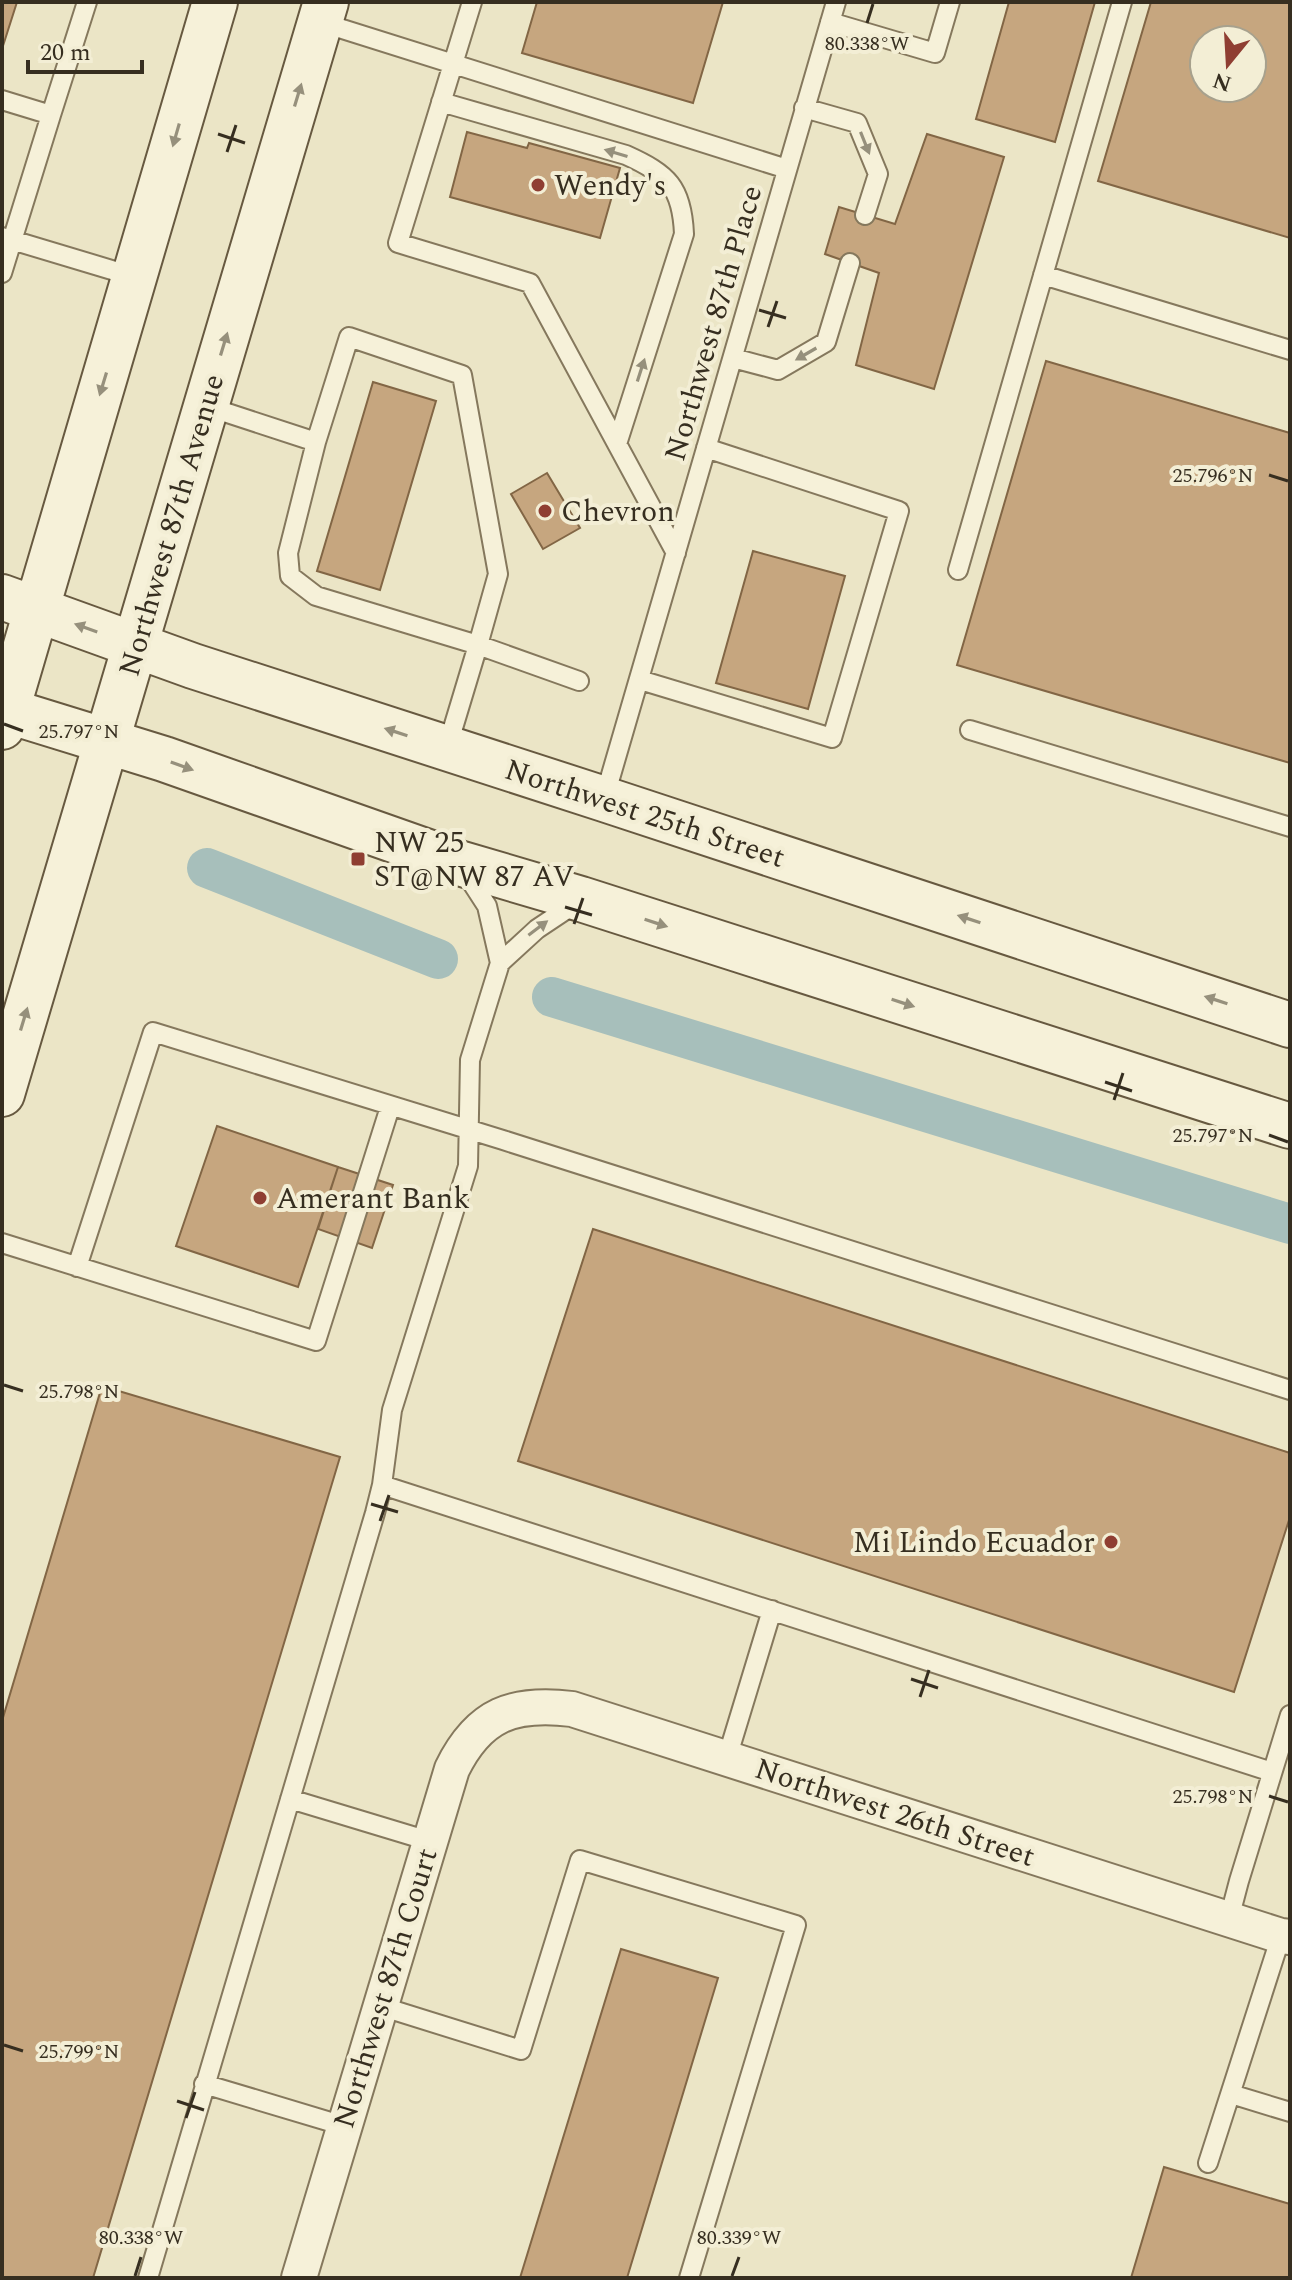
<svg xmlns="http://www.w3.org/2000/svg" width="1292" height="2280" viewBox="0 0 1292 2280" font-family="Spectral,serif">
<rect width="100%" height="100%" fill="#ebe5c6"/>
<g fill="none" stroke-linecap="round" stroke-linejoin="round">
<path stroke="#a7bfbb" stroke-width="40" d="M 207,868 L 438,959
M 552,997 L 1290,1224"/>
</g>
<path fill="#c6a67f" stroke="#826645" stroke-width="2" fill-rule="evenodd" d="M 2,2 L 17,2 L 2,49 Z
M 537,2 L 723,2 L 693,103 L 522,53 Z
M 1009,2 L 1095,2 L 1055,142 L 976,119 Z
M 1151,2 L 1290,2 L 1290,238 L 1098,181 ZM 1204,40 L 1252,40 L 1252,88 L 1204,88 Z
M 467,132 L 527,148 L 529,143 L 620,168 L 600,238 L 450,197 Z
M 927,134 L 1004,157 L 934,389 L 856,365 L 879,273 L 825,254 L 839,207 L 895,224 Z
M 1046,361 L 1290,433 L 1290,763 L 957,665 Z
M 373,382 L 436,401 L 380,590 L 317,571 Z
M 547,473 L 580,528 L 543,549 L 511,494 Z
M 753,551 L 845,576 L 808,709 L 716,683 Z
M 217,1126 L 338,1167 L 298,1287 L 176,1246 Z
M 338,1167 L 393,1185 L 372,1248 L 318,1229 Z
M 593,1229 L 1290,1453 L 1290,1517 L 1234,1692 L 518,1461 Z
M 102,1386 L 340,1457 L 93,2278 L 2,2278 L 2,1721 Z
M 621,1949 L 718,1978 L 627,2278 L 520,2278 Z
M 1164,2167 L 1290,2204 L 1290,2278 L 1131,2278 Z"/>
<g fill="none" stroke-linecap="round" stroke-linejoin="round">
<g stroke="#85785d" stroke-width="22">
<path id="lane" d="M 472,2 L 398,243 L 530,283 L 676,553
M 320,22 L 787,169
M 830,22 L 935,53 L 950,2
M 2,100 L 51,115 L 2,273
M 441,102 L 626,155 C 668,174 682,187 684,234 L 617,444
M 804,108 L 857,123 L 878,174 L 865,215
M 51,115 L 87,2
M 2,237 L 135,277
M 1043,275 L 1290,350
M 733,358 L 778,370 L 826,342 L 850,263
M 206,406 L 316,442 L 288,553 L 290,576 L 316,596 L 478,645 L 447,748
M 316,442 L 349,337 L 462,375 L 498,574 L 478,645 L 579,681
M 958,570 L 1122,2
M 640,680 L 832,738 L 899,511 L 706,448
M 970,730 L 1290,827
M 604,799 L 836,2
M 500,963 L 537,929 L 576,903
M 2,1243 L 316,1341 L 390,1107
M 77,1267 L 153,1032 L 503,1140 L 1290,1390
M 382,1485 L 1272,1772
M 727,1758 L 772,1610
M 290,1799 L 429,1841
M 1229,1919 L 1239,1881 L 1290,1715
M 380,2006 L 521,2050 L 580,1860 L 796,1925 L 689,2278
M 204,2084 L 344,2126
M 1231,2094 L 1290,2112
M 1208,2163 L 1281,1936
M 148,2278 L 375,1513 L 382,1485 L 392,1410 L 468,1166 L 470,1060 L 500,963 L 487,906 L 465,872"/>
</g>
<g stroke="#85785d" stroke-width="38">
<path id="street" d="M 299,2278 L 452,1769 C 479,1714 513,1702 572,1709 L 1281,1936 L 1290,1937"/>
</g>
<g stroke="#675940" stroke-width="48">
<path id="secondary" d="M 2,597 L 193,666 L 604,799 L 1290,1025
M 2,709 L 164,759 L 459,863 L 581,899 L 1290,1126
M 2,727 L 215,2
M 2,1094 L 326,2"/>
</g>
<use href="#lane" stroke="#f6f1d9" stroke-width="18"/>
<use href="#street" stroke="#f6f1d9" stroke-width="34"/>
<use href="#secondary" stroke="#f6f1d9" stroke-width="44"/>
</g>
<defs><path id="oneway-solid" d="M-6-.8H1V-3.2L6.5 0L1 3.2V.8H-6Z" transform="scale(2)"/></defs>
<g fill="#96907c">
<use href="#oneway-solid" transform="translate(298 95) rotate(-73)"/>
<use href="#oneway-solid" transform="translate(176 135) rotate(106)"/>
<use href="#oneway-solid" transform="translate(865 143) rotate(68)"/>
<use href="#oneway-solid" transform="translate(616 153) rotate(-163)"/>
<use href="#oneway-solid" transform="translate(224 344) rotate(-73)"/>
<use href="#oneway-solid" transform="translate(806 354) rotate(150)"/>
<use href="#oneway-solid" transform="translate(641 370) rotate(-72)"/>
<use href="#oneway-solid" transform="translate(103 384) rotate(107)"/>
<use href="#oneway-solid" transform="translate(86 628) rotate(-160)"/>
<use href="#oneway-solid" transform="translate(396 732) rotate(-162)"/>
<use href="#oneway-solid" transform="translate(182 766) rotate(20)"/>
<use href="#oneway-solid" transform="translate(969 919) rotate(-162)"/>
<use href="#oneway-solid" transform="translate(656 923) rotate(18)"/>
<use href="#oneway-solid" transform="translate(538 928) rotate(-37)"/>
<use href="#oneway-solid" transform="translate(1216 1000) rotate(-162)"/>
<use href="#oneway-solid" transform="translate(903 1003) rotate(18)"/>
<use href="#oneway-solid" transform="translate(24 1019) rotate(-73)"/>
</g>
<path fill="none" stroke="#362e20" stroke-width="3" d="M 867,23 L 873,4M 218,134 L 245,143M 227,152 L 236,125M 759,310 L 786,318M 768,327 L 777,301M 1269,475 L 1288,481M 4,724 L 23,731M 565,907 L 592,915M 574,924 L 583,898M 1105,1082 L 1132,1091M 1114,1100 L 1123,1073M 1269,1135 L 1288,1142M 4,1385 L 23,1391M 371,1504 L 398,1512M 380,1521 L 389,1495M 911,1679 L 938,1688M 920,1697 L 929,1670M 1269,1796 L 1288,1802M 4,2045 L 23,2051M 177,2101 L 204,2110M 186,2118 L 195,2092M 135,2276 L 141,2257M 732,2276 L 739,2257"/>
<g fill="#8f3e32" stroke="#f3eed5" stroke-width="3">
<circle cx="538" cy="185" r="8"/>
<circle cx="545" cy="511" r="8"/>
<rect x="350" y="851" width="16" height="16" rx="4"/>
<circle cx="260" cy="1198" r="8"/>
<circle cx="1111" cy="1542" r="8"/>
</g>
<g text-anchor="middle" stroke-width="8" stroke-linejoin="round" paint-order="stroke">
<g font-size="30" fill="#362e20" stroke="#f3eed5" text-anchor="start">
<text x="554" y="195">Wendy's</text>
<text x="561" y="521">Chevron</text>
<text x="374" y="852">NW 25<tspan x="374" dy="34">ST@NW 87 AV</tspan></text>
<text x="276" y="1208">Amerant Bank</text>
<text x="1095" y="1552" text-anchor="end">Mi Lindo Ecuador</text>
</g>
<g font-size="30" fill="#362e20" stroke="#f3eed5">
<text transform="translate(713 323) rotate(-74)" y="10">Northwest 87th Place</text>
<text transform="translate(171 525) rotate(-74)" y="10">Northwest 87th Avenue</text>
<text transform="translate(645 813) rotate(18)" y="10">Northwest 25th Street</text>
<text transform="translate(895 1812) rotate(18)" y="10">Northwest 26th Street</text>
<text transform="translate(385 1988) rotate(-73)" y="10">Northwest 87th Court</text>
</g>
</g>
<g font-size="20" text-anchor="middle" fill="#362e20" stroke="#f3eed5" stroke-width="8" stroke-linejoin="round" paint-order="stroke">
<text x="867" y="50">80.338°W</text>
<text x="1213" y="482">25.796°N</text>
<text x="79" y="738">25.797°N</text>
<text x="1213" y="1142">25.797°N</text>
<text x="79" y="1398">25.798°N</text>
<text x="1213" y="1803">25.798°N</text>
<text x="79" y="2058">25.799°N</text>
<text x="141" y="2244">80.338°W</text>
<text x="739" y="2244">80.339°W</text>
</g>
<rect width="1292" height="2280" fill="none" stroke="#362e20" stroke-width="8"/>
<g transform="translate(1228 64) rotate(198)"><circle r="38" fill="#f3eed5" stroke="#a7a18d" stroke-width="2"/>
<path d="M0-6L14 30L0 20L-14 30Z" fill="#8f3e32"/>
<text y="-12" font-size="22" font-weight="bold" text-anchor="middle" fill="#362e20">N</text>
</g>
<path d="M28 60v12h114v-12" fill="none" stroke="#362e20" stroke-width="4"/>
<text x="40" y="60" font-size="24" fill="#362e20" stroke="#f3eed5" stroke-width="6" paint-order="stroke">20 m</text>
</svg>
